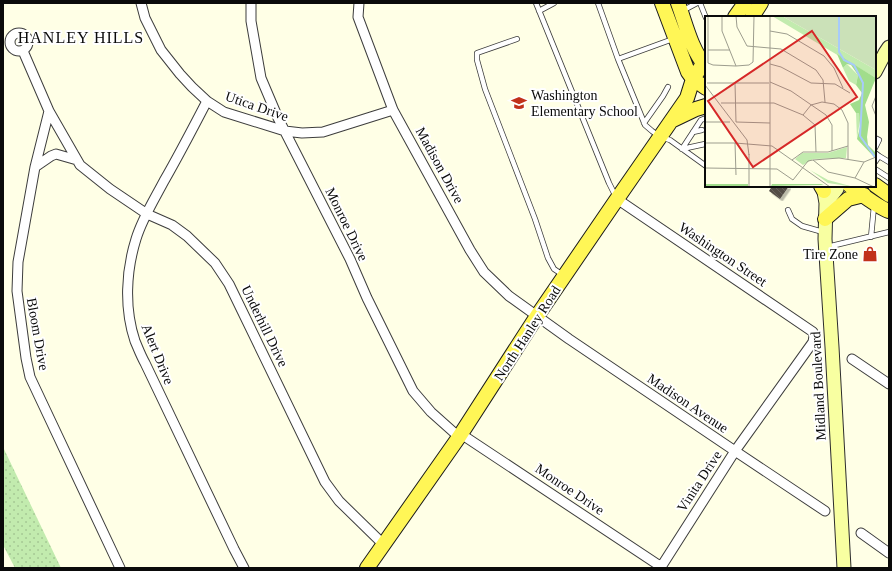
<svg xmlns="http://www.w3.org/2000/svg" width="892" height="571" viewBox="0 0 892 571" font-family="Georgia,serif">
<defs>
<pattern id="grass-dots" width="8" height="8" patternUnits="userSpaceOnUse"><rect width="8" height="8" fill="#c2ebae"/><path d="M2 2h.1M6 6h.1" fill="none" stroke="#a5c894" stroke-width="1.8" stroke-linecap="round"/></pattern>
<pattern id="building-back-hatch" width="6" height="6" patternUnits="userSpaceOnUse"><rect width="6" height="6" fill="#534d45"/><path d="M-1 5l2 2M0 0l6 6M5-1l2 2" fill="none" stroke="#67625c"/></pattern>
<filter id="shadow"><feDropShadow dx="2.5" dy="2.5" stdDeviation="0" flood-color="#0004"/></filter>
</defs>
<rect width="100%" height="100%" fill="#ffffe6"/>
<path fill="url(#grass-dots)" d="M 3,447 L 61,568 L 15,568 L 3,545 Z"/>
<path fill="url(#building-back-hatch)" filter="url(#shadow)" d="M 772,186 L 789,186 L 780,199 L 769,191 Z"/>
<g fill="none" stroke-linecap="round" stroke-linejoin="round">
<g stroke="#3d3d3d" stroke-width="6">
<path id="service" d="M 536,3 L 609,183 L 616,197
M 598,3 L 618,59 L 645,125 L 652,131 L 660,137 L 670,140 L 706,166
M 700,3 L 706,18
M 539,11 L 554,3
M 682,11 L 697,3
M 517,39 L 477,53 L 477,60 L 485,89 L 535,219 L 548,258 L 554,269 L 563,275
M 618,59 L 673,39
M 644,123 L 663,96 L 668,87
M 693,132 L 702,130
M 875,138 L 879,140 L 875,148
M 682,149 L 701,120 L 706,118
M 682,149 L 705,144
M 875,153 L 879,156 L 875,162
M 879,156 L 889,162
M 875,169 L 889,178
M 788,210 L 792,219 L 802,226 L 823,232
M 871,237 L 874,206
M 827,247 L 889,232"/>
</g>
<g stroke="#3d3d3d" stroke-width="11">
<path id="minor" d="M 141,3 L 145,18 L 161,50 L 180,74 L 192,87 L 207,101 L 224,112 L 285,131 L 302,133 L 323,132 L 393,110
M 251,3 L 251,21 L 261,78 L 278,118 L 350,259 L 367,298 L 413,391 L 431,412 L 459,437
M 359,3 L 358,17 L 393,110 L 470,250 L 484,272 L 509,296 L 569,339 L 735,451 L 825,511
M10 42a9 9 0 1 1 18 0a9 9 0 1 1-18 0Z
M 23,51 L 49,111 L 80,165 L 110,189 L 147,214 L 172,225 L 187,236 L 215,263 L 229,284 L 325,482 L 339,501 L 383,544
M 207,101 C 193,128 179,155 164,181 C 154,200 142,219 136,239 C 126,271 124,308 135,341 C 138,348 141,356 145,363 L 234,549 L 244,568
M 49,111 L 35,167 L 18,262 L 17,291 L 26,358 L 30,377 L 120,568
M 35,167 L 51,156 L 56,154 L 77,160
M 617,199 L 813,332 L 814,336 L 813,342 L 735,451 L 661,567
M 852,359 L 889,384
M 461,434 L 663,568
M 861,533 L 889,553"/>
</g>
<g stroke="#2c2c2c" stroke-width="15">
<path id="secondary" d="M 875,72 L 885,53 L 889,47
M 823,186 L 826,203 L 825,239 L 832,347 L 844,568
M 826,203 L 837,189 L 838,186"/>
</g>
<g stroke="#1b1b1b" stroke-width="16">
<path id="primary" d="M 662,3 L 688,72 L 693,79 L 706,88
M 678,3 C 686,25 691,49 706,67
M 735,17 L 745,3
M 752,17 L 761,3
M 673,120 L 696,109 L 706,106
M 875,185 L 889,195
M 821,186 L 824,191
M 850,186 C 860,193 879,208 889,211
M 825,219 L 848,199 L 864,195
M 367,568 L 459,437 L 537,316 L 617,199 L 687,98 L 693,79 L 706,59"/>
</g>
<use href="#service" stroke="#fff" stroke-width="4.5"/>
<use href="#minor" stroke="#fff" stroke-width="9"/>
<use href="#secondary" stroke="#f8ffa1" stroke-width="13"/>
<use href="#primary" stroke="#fff656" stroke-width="14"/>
</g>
<defs>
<g id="school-bare" transform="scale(1.2)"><path d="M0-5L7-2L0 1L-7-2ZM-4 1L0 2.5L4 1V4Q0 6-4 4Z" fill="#c1311a" stroke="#fff" stroke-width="2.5" paint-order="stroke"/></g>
<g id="shop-bare" transform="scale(1.2)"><path d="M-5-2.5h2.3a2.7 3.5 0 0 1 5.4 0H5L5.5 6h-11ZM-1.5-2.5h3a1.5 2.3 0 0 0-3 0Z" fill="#c1311a" stroke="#fff" stroke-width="2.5" paint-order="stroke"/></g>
</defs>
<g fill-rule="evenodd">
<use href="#school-bare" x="519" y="103"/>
<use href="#shop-bare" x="870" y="254"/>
</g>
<g text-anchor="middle" stroke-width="4" stroke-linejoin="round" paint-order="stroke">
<g font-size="14" fill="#0a0a0a" stroke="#fff" text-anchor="start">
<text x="531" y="100">Washington<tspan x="531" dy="16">Elementary School</tspan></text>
<text x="858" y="259" text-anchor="end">Tire Zone</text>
</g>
<g font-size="14" fill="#0a0a0a" stroke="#fff">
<text transform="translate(257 106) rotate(19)" y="5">Utica Drive</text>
<text transform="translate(440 165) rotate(61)" y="5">Madison Drive</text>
<text transform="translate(347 224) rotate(64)" y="5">Monroe Drive</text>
<text transform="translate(723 254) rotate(34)" y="5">Washington Street</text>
<text transform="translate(265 326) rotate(64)" y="5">Underhill Drive</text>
<text transform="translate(527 333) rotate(-57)" y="5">North Hanley Road</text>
<text transform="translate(38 334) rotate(80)" y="5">Bloom Drive</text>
<text transform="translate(158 354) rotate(68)" y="5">Alert Drive</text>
<text transform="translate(818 386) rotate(-93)" y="5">Midland Boulevard</text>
<text transform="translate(688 403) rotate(34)" y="5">Madison Avenue</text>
<text transform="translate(699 481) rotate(-57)" y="5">Vinita Drive</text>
<text transform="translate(570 489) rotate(34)" y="5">Monroe Drive</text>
</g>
<g font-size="16" letter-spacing="1" fill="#0a0a0a" stroke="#fff">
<text x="81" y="43">HANLEY HILLS</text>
</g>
</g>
<g transform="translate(705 16)">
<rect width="171" height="171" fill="#ffffe6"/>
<path d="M 67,0 L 77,0 L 171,54 L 171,62 ZM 142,48 L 153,59 L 151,69 L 144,65 L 138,52 ZM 151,97 L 154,97 L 155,104 L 152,123 ZM 142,131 L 141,142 L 108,143 L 98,149 L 90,143 L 97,137 L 123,137 ZM 105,154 L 123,164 L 149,171 L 123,167 Z" fill="#c2ebae"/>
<path d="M 132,38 L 171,62 L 160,89 L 164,106 L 162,121 L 163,129 L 171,137 L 169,141 L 152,123 L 155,111 L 154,97 L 151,97 L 145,88 L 154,84 L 157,77 L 151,69 L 153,59 L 146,49 L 142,48 L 138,52 ZM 0,168 L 43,168 L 43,170 L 0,170 ZM 67,168 L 116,168 L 119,169 L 66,170 Z" fill="#a1dd8c"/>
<path d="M 77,0 L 171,0 L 171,54 L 131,31 Z" fill="#cbe1b8"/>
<path fill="none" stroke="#a7cbfa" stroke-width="2" d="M 134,0 L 134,36 L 139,44 L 149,49 L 158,67 L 155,120 L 170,141"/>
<path fill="none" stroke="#9d9d8e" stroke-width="1" d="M 3,0 L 3,47 L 8,49 L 31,50 L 44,49 L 48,46 L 49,0M 17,0 L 17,15 L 31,50M 31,0 L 32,11 L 42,30 L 76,33 L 111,54 L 118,64 L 120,86M 65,15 L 82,18 L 119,40 L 129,52 L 138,72M 3,34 L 25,34M 65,48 L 76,51 L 106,67 L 130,68 L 145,77M 65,66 L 86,75 L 121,99 L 127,109 L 127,135M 2,67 L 64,67M 30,67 L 31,106 L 65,107M 0,69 L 42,124 L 44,139M 171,80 L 167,90 L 171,100M 16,87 L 69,87 L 98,99 L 110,109 L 111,136M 98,99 L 106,89 L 117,86 L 129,88 L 137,94 L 143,107 L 143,144M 0,106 L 25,106M 171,111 L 171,126M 0,127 L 32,127M 30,127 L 31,159M 30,127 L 67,130 L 125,171M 44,138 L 44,171M 87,144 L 98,136 L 123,136 L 143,130M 108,144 L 123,156 L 150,162 L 169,171M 0,152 L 72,153 L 88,164 L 103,145 L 108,144 L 134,142 L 159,146M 150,162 L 159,146 L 171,141M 65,171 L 65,0"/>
<path fill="#d62828" fill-opacity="0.15" stroke="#d62828" stroke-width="2" d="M 107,15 L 152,81 L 48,151 L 3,85 Z"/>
<rect width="171" height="171" fill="none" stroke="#0a0a0a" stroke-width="2"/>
</g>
<rect width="892" height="571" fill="none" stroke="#0a0a0a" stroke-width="8"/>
</svg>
